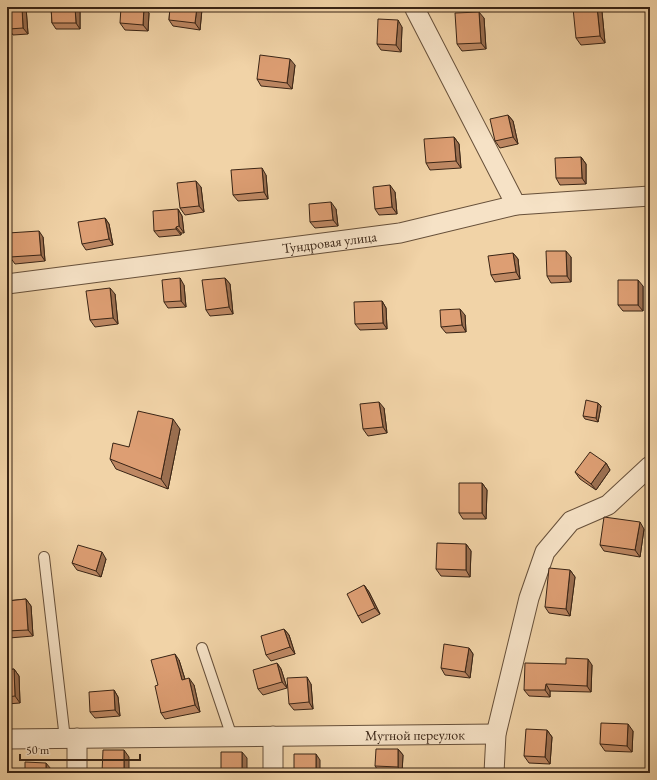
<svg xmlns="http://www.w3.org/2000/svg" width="657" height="780" viewBox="0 0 657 780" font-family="'EB Garamond',serif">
<rect width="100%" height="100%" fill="#f1d3a7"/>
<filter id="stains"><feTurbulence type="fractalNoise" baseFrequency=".005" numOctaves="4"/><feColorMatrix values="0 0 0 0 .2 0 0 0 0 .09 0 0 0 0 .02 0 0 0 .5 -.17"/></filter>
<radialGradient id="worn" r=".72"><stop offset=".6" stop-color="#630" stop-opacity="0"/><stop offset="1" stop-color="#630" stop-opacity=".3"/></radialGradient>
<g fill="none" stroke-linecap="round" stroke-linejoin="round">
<g stroke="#67503a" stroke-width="12">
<path id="service" d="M 44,557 L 65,739
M 202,648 L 232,737"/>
</g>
<g stroke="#67503a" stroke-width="21">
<g id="minor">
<path d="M 415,9 L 516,205"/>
<path id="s1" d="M 7,284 L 400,233 L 516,205 L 650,196"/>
<path id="s2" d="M 7,739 L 496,734"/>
<path d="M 77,773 L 77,738"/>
<path d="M 273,773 L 273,736"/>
<path d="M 494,773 L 496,734 L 529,598 L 545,552 L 571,521 L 608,505 L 650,466"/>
</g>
</g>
<use href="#service" stroke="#f6e2c6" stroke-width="10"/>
<use href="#minor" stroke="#f6e2c6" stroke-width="19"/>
</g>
<path fill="#be8863" stroke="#392415" d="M 26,7 L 28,34 L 13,35 L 9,29 Z
M 51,7 L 80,7 L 80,29 L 56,29 L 52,23 Z
M 170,7 L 201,7 L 202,9 L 200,30 L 173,26 L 169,20 Z
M 602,12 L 605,43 L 581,45 L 576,38 Z
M 149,13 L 148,31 L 125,30 L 120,23 Z
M 484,18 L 486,49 L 462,51 L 457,44 Z
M 402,27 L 401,52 L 381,50 L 377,44 Z
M 295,65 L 292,89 L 261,86 L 257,79 Z
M 508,115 L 513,121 L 518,144 L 500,148 L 495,141 Z
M 454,137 L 459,144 L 461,168 L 430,170 L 426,163 Z
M 581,157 L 586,164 L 586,184 L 560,185 L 556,178 Z
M 266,175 L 268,199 L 238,201 L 233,195 Z
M 201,187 L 204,212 L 185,215 L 180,208 Z
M 395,192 L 397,214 L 379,215 L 375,209 Z
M 178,209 L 182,216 L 184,233 L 181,233 L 181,235 L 159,237 L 154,231 Z
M 336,209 L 338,226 L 315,228 L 310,222 Z
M 105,218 L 109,224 L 113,245 L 86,250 L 82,244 Z
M 43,237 L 45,261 L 15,264 L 10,257 Z
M 513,253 L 518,259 L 520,279 L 495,282 L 491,275 Z
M 571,257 L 571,282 L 551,283 L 547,276 Z
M 225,278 L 230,284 L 233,314 L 210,316 L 206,310 Z
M 184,285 L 186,307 L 168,308 L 164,302 Z
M 643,286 L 643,311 L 623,311 L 618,305 Z
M 115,294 L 118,324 L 95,327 L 90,320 Z
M 382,301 L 386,308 L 387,329 L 360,330 L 355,324 Z
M 465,315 L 466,332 L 446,333 L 441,327 Z
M 601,406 L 598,422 L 585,419 L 583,416 Z
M 384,408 L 387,433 L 368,436 L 363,429 Z
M 180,429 L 168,489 L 116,469 L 110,459 L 129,447 Z
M 606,463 L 610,470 L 596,490 L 580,479 L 575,472 Z
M 482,483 L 487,490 L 486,519 L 463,519 L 459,513 Z
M 644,529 L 640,557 L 604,551 L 600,545 Z
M 466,544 L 471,551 L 470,577 L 441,576 L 436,569 Z
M 106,559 L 101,577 L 77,570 L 72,563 Z
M 570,570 L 575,577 L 570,616 L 549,613 L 545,607 Z
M 364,585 L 369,592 L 380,614 L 362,623 L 358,616 Z
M 26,599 L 31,606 L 33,636 L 9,638 L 7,635 L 7,601 Z
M 284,629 L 289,635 L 295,654 L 271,661 L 266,655 Z
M 469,648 L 473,654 L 470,678 L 445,675 L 441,668 Z
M 179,660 L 185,679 L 194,685 L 200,712 L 165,719 L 161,713 L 158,685 Z
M 277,663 L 281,669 L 287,688 L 263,695 L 258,689 Z
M 566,664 L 592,665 L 591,692 L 550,691 L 550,697 L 529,696 L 524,690 Z
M 14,669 L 19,676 L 20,703 L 7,704 L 7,670 Z
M 311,684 L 313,709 L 294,710 L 289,704 Z
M 114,690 L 118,697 L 120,716 L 95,718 L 90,712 Z
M 547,730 L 552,737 L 550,764 L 529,763 L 524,756 Z
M 633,731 L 632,752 L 605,751 L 600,744 Z
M 398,749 L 403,755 L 402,773 L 380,773 L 375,766 Z"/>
<path fill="#9b6f50" stroke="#392415" d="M 22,7 L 26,7 L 28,34 L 23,28 Z
M 75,7 L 80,7 L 80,29 L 76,23 Z
M 144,7 L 149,13 L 148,31 L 143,25 Z
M 197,7 L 201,7 L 202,9 L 200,30 L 195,23 Z
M 597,7 L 598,7 L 602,12 L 605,43 L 600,36 Z
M 479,12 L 484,18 L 486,49 L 481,43 Z
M 398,20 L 402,27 L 401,52 L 396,45 Z
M 290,59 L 295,65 L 292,89 L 287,83 Z
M 508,115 L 513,121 L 518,144 L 513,137 Z
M 454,137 L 459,144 L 461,168 L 456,161 Z
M 581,157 L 586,164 L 586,184 L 582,178 Z
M 262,168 L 266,175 L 268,199 L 264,192 Z
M 196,181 L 201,187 L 204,212 L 199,206 Z
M 390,185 L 395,192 L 397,214 L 392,207 Z
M 331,202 L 336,209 L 338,226 L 333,220 Z
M 178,209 L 182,216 L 184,233 L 179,226 Z
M 105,218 L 109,224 L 113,245 L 109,239 Z
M 176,227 L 181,233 L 181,235 L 176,229 Z
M 39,231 L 43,237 L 45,261 L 41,255 Z
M 566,251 L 571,257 L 571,282 L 567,276 Z
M 513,253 L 518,259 L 520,279 L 516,272 Z
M 180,278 L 184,285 L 186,307 L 181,301 Z
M 225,278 L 230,284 L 233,314 L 229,307 Z
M 638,280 L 643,286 L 643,311 L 638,305 Z
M 110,288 L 115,294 L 118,324 L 113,318 Z
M 382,301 L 386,308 L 387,329 L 383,323 Z
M 460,309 L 465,315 L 466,332 L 462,325 Z
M 379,402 L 384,408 L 387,433 L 383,427 Z
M 598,403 L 601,406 L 598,422 L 596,418 Z
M 173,419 L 180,429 L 168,489 L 161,479 Z
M 606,463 L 610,470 L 596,490 L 591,484 Z
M 482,483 L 487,490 L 486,519 L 482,513 Z
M 640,522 L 644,529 L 640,557 L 635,550 Z
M 466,544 L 471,551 L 470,577 L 466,570 Z
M 102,552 L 106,559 L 101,577 L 96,571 Z
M 570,570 L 575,577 L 570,616 L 566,609 Z
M 364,585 L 369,592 L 380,614 L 375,608 Z
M 26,599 L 31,606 L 33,636 L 28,630 Z
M 284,629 L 289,635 L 295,654 L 290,647 Z
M 469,648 L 473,654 L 470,678 L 465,672 Z
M 175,654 L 179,660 L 187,686 L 182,680 Z
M 588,659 L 592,665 L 591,692 L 587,686 Z
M 277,663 L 281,669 L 287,688 L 282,682 Z
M 14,669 L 19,676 L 20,703 L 15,696 Z
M 307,677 L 311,684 L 313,709 L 309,702 Z
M 189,678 L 194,685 L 200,712 L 195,705 Z
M 546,684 L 550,691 L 550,697 L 545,690 Z
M 114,690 L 118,697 L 120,716 L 115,710 Z
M 628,724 L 633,731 L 632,752 L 627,746 Z
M 547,730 L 552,737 L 550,764 L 545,757 Z
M 398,749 L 403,755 L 402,773 L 398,767 Z
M 124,750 L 129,757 L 129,773 L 124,773 Z
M 242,752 L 247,758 L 247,773 L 242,773 Z
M 316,754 L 320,760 L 320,773 L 316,773 Z
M 46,763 L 51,769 L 51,773 L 46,773 Z"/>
<path fill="#dd9e73" stroke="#392415" d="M 7,7 L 22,7 L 23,28 L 9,29 Z
M 51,7 L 75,7 L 76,23 L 52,23 Z
M 121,7 L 144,7 L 143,25 L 120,23 Z
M 170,7 L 197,7 L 195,23 L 169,20 Z
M 581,7 L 597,7 L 600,36 L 576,38 L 573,8 Z
M 479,12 L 481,43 L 457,44 L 455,13 Z
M 378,19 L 398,20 L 396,45 L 377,44 Z
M 260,55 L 290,59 L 287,83 L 257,79 Z
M 508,115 L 513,137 L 495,141 L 490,119 Z
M 454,137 L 456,161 L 426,163 L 424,139 Z
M 581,157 L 582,178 L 556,178 L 555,158 Z
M 262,168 L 264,192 L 233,195 L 231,170 Z
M 196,181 L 199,206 L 180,208 L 177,183 Z
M 390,185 L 392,207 L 375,209 L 373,187 Z
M 331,202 L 333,220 L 310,222 L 309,204 Z
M 178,209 L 179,226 L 176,227 L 176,229 L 154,231 L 153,211 Z
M 105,218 L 109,239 L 82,244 L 78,222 Z
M 39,231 L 41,255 L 10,257 L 8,233 Z
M 546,251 L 566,251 L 567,276 L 547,276 Z
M 513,253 L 516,272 L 491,275 L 488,256 Z
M 180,278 L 181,301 L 164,302 L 162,280 Z
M 225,278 L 229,307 L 206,310 L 202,280 Z
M 618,280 L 638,280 L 638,305 L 618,305 Z
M 110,288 L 113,318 L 90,320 L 86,291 Z
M 382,301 L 383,323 L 355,324 L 354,302 Z
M 460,309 L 462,325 L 441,327 L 440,310 Z
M 586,400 L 598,403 L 596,418 L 583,416 Z
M 379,402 L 383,427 L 363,429 L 360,404 Z
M 138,411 L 173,419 L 161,479 L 110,459 L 113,443 L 129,447 Z
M 590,452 L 606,463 L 591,484 L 575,472 Z
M 459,483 L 482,483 L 482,513 L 459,513 Z
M 604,517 L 640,522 L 635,550 L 600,545 Z
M 437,543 L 466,544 L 466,570 L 436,569 Z
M 78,545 L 102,552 L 96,571 L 72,563 Z
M 549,568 L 570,570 L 566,609 L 545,607 Z
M 364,585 L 375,608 L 358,616 L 347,594 Z
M 26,599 L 28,630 L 7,631 L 7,601 Z
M 284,629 L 290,647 L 266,655 L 261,636 Z
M 444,644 L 469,648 L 465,672 L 441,668 Z
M 175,654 L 182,680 L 189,678 L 195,705 L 161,713 L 155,686 L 158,685 L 151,660 Z
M 566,658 L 588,659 L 587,686 L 546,684 L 545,690 L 524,690 L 525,663 L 566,664 Z
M 277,663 L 282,682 L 258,689 L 253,670 Z
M 14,669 L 15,696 L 7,697 L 7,670 Z
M 307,677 L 309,702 L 289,704 L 287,678 Z
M 114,690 L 115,710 L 90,712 L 89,692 Z
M 601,723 L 628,724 L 627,746 L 600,744 Z
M 526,729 L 547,730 L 545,757 L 524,756 Z
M 376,749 L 398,749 L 398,767 L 375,766 Z
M 103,750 L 124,750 L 124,773 L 102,773 Z
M 221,752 L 242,752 L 242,773 L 221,773 Z
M 294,754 L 316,754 L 316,773 L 294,773 Z
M 25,762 L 46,763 L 46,773 L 25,773 Z"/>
<g text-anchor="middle" stroke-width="4" stroke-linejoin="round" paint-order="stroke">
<g font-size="14" fill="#392415" stroke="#f6e2c6">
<text dy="5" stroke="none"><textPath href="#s1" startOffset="325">Тундровая улица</textPath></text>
<text dy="5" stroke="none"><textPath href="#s2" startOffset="408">Мутной переулок</textPath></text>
</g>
</g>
<rect width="657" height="780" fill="none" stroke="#f1d3a7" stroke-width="24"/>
<rect x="8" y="8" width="641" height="764" fill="none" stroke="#392415" stroke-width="2"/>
<rect x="12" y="12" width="633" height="756" fill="none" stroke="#392415"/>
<path d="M20 754v6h120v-6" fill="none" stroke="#392415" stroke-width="2"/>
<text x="26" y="754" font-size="12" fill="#392415" stroke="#f6e2c6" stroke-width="3" paint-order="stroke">50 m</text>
<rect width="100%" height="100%" filter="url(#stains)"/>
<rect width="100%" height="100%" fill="url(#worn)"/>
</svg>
